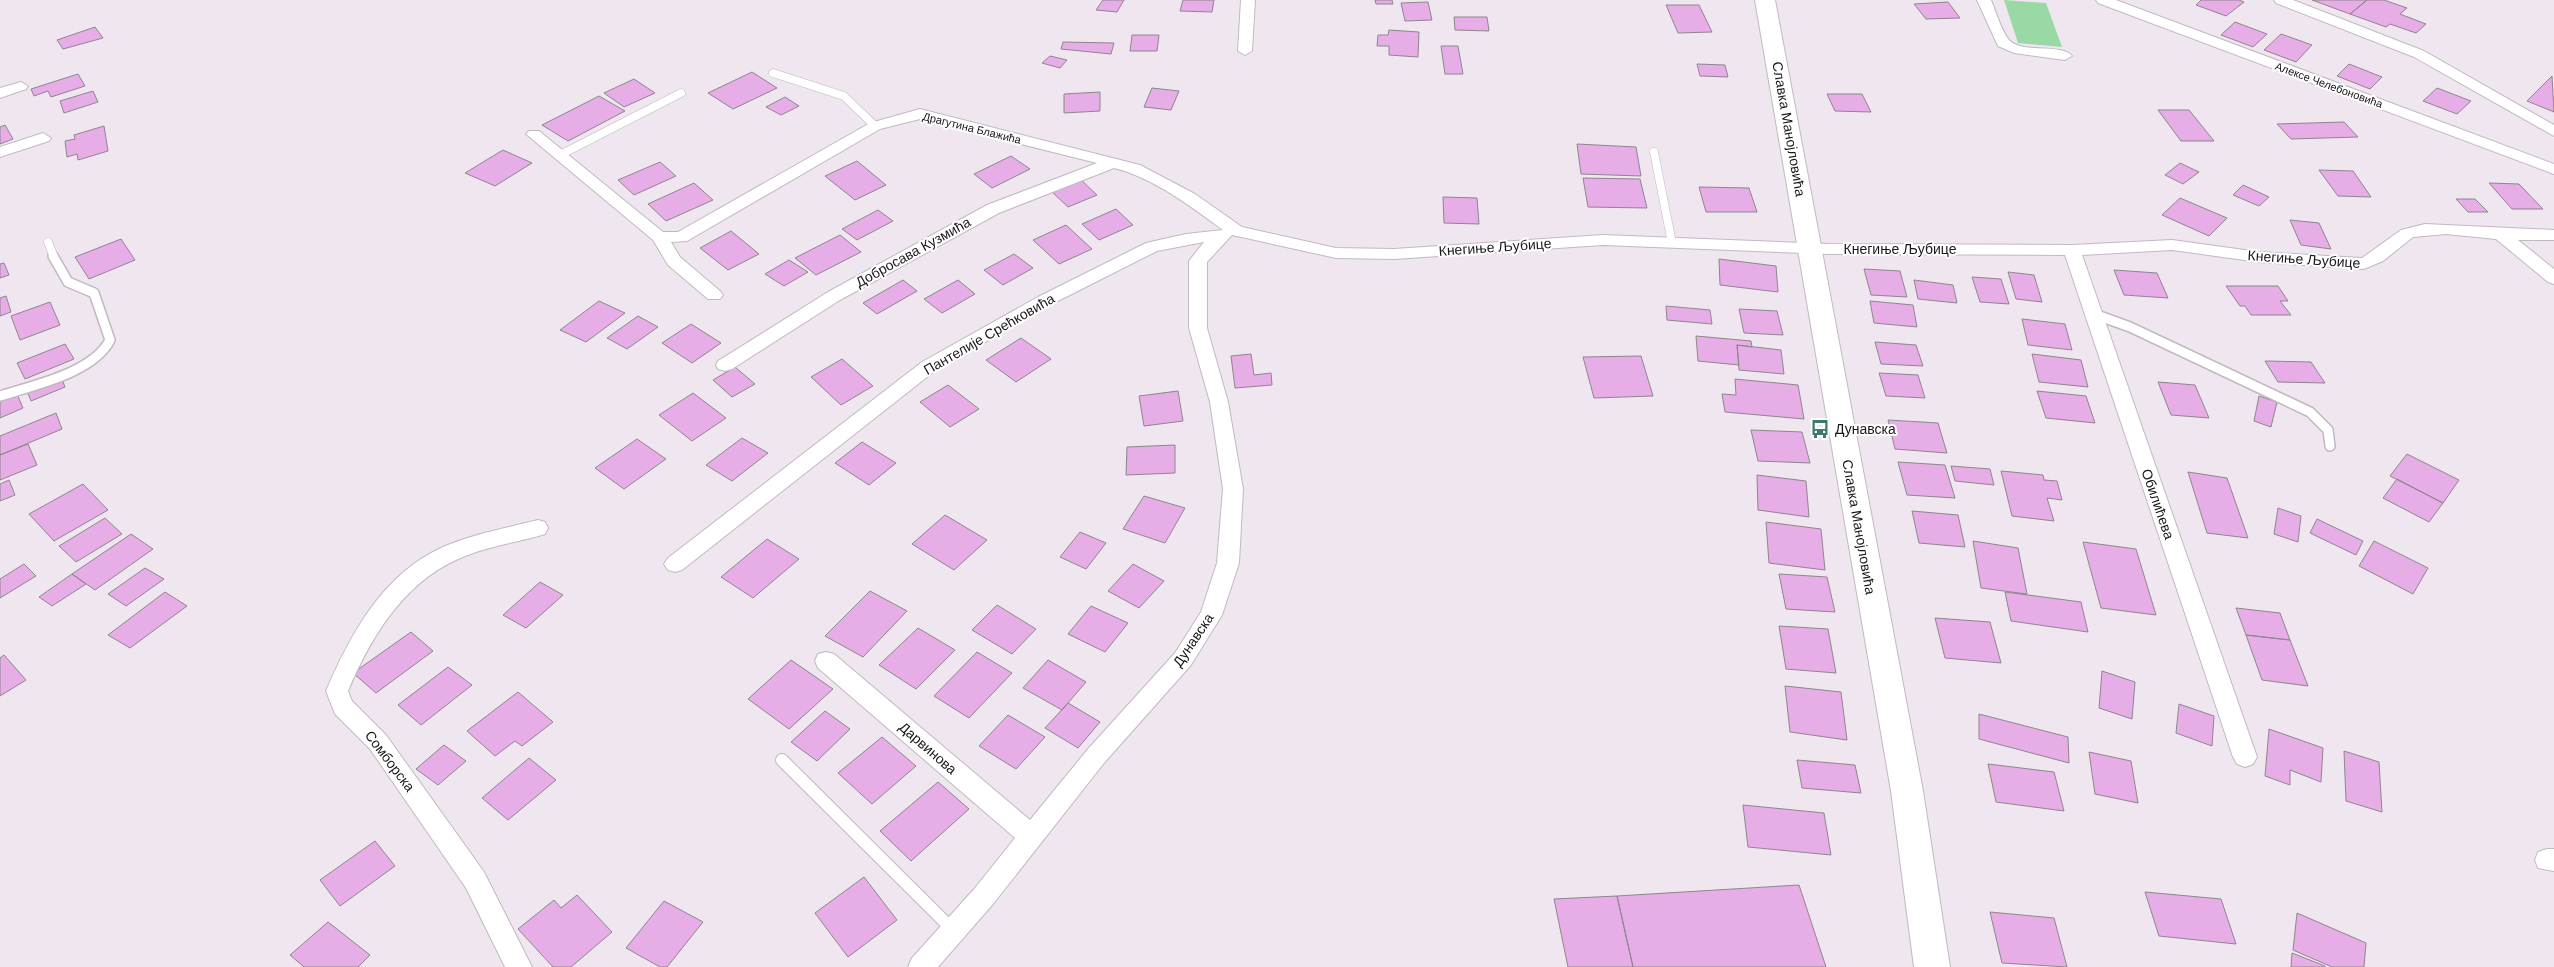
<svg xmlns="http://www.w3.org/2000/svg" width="2554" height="967" viewBox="0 0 2554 967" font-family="'DM Sans',sans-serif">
<rect width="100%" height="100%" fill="#efe6ef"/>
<path fill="#99d9a6" d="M 2004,0 L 2046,3 L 2062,47 L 2018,43 Z"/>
<path fill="#e6ade6" stroke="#8e868e" d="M 1103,0 L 1124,0 L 1117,12 L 1096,10 Z
M 1183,0 L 1214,0 L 1212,12 L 1180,11 Z
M 1375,0 L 1392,0 L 1393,4 L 1376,4 Z
M 2201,0 L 2239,0 L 2244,2 L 2226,16 L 2196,5 Z
M 2312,0 L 2367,0 L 2350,14 Z
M 2367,0 L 2384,0 L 2407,8 L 2400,14 L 2426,24 L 2416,33 L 2390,24 L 2386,27 L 2350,14 Z
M 1428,2 L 1432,20 L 1405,21 L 1401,3 Z
M 1948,2 L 1960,18 L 1926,19 L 1914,4 Z
M 1666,5 L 1699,5 L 1712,32 L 1678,33 Z
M 1454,17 L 1487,17 L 1489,31 L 1455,30 Z
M 2235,22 L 2267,34 L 2253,47 L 2221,35 Z
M 95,27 L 103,38 L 63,49 L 57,40 Z
M 1389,30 L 1419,32 L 1418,57 L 1389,55 L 1389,46 L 1377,46 L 1378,35 L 1388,35 Z
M 2281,34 L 2312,45 L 2296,62 L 2264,50 Z
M 1132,35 L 1159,35 L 1157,51 L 1130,51 Z
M 1063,42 L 1114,43 L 1111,54 L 1061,49 Z
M 1441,46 L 1458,46 L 1463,74 L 1445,74 Z
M 1050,56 L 1067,60 L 1060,68 L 1042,63 Z
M 1697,64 L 1725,65 L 1728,77 L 1700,76 Z
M 2349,64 L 2382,77 L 2370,89 L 2337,76 Z
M 752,72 L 777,88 L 733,109 L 708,93 Z
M 78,74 L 85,86 L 51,97 L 48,91 L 34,96 L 31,89 Z
M 2552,76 L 2554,112 L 2527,101 Z
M 634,79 L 655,93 L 624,107 L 604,93 Z
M 1152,88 L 1179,91 L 1171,110 L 1144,107 Z
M 2437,88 L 2471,101 L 2457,114 L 2423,101 Z
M 93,91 L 98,102 L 64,113 L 60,101 Z
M 1100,92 L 1100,111 L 1064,113 L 1064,94 Z
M 1827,94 L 1862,94 L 1871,112 L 1835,111 Z
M 599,96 L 625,111 L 568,141 L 542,125 Z
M 785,97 L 799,106 L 781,115 L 766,107 Z
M 2158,110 L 2189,110 L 2214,141 L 2181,141 Z
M 2344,122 L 2358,137 L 2291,139 L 2277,124 Z
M 5,125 L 13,139 L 0,144 L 0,127 Z
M 104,126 L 108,151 L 78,160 L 77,154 L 67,157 L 65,141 L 75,139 L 74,135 Z
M 1577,144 L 1636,147 L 1641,176 L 1581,174 Z
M 503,150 L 532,163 L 495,186 L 465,173 Z
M 1011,156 L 1030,169 L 992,188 L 974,174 Z
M 857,161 L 886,185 L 855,200 L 825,176 Z
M 660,162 L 676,176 L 634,195 L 618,180 Z
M 2180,163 L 2199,172 L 2183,184 L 2165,175 Z
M 2319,170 L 2353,171 L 2371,197 L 2338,196 Z
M 1583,178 L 1640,179 L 1647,208 L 1588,207 Z
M 1080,179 L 1097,195 L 1068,207 L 1051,191 Z
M 694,183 L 713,200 L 666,221 L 648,204 Z
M 2489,183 L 2519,184 L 2543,209 L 2512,209 Z
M 2243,185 L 2269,197 L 2259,206 L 2233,195 Z
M 1699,187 L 1749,188 L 1757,212 L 1706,212 Z
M 1443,197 L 1477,198 L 1479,224 L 1444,223 Z
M 2180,198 L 2227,218 L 2209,236 L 2162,215 Z
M 2456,199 L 2475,199 L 2488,212 L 2468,212 Z
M 1116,209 L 1133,225 L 1099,240 L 1082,224 Z
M 878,210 L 893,221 L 857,240 L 842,229 Z
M 2290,220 L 2319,223 L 2331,249 L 2301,245 Z
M 1066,225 L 1092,249 L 1059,264 L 1033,240 Z
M 731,231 L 759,254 L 728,270 L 700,248 Z
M 840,235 L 861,252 L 816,275 L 795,258 Z
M 121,239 L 135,260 L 89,279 L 75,257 Z
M 1014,254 L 1033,268 L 1003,285 L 984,270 Z
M 1719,259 L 1776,266 L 1778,292 L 1720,285 Z
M 789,260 L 808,272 L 784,286 L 765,274 Z
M 4,263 L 9,275 L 0,278 L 0,264 Z
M 1864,269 L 1900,271 L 1907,297 L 1871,295 Z
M 2114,270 L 2157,273 L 2168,298 L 2124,295 Z
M 2008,272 L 2034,275 L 2042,302 L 2016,299 Z
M 1972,277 L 2001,279 L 2009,304 L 1980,302 Z
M 903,280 L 917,291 L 877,314 L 863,303 Z
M 958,280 L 975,294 L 942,313 L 924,299 Z
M 1914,280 L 1953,285 L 1957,303 L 1918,299 Z
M 2226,286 L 2278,286 L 2288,301 L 2280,301 L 2291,315 L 2251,315 L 2245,306 L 2240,306 Z
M 6,296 L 11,312 L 0,316 L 0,298 Z
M 599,301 L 625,313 L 586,342 L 560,330 Z
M 1870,301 L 1913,305 L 1917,327 L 1874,323 Z
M 50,302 L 60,325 L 20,340 L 11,316 Z
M 1666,306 L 1710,310 L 1712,324 L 1667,320 Z
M 1739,309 L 1777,311 L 1783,335 L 1744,333 Z
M 638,316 L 658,327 L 627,349 L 607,338 Z
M 2022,319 L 2065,324 L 2072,350 L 2028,345 Z
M 691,324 L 721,343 L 692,363 L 662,343 Z
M 1696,336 L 1751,341 L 1752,347 L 1737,345 L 1739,365 L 1698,361 Z
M 1021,338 L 1051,359 L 1016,382 L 986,360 Z
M 1875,342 L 1916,345 L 1923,366 L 1881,364 Z
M 65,344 L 74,359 L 25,379 L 17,363 Z
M 1737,345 L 1781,350 L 1784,374 L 1739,370 Z
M 1251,354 L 1254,375 L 1271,373 L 1272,385 L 1235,388 L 1231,356 Z
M 2032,354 L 2081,360 L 2088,387 L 2039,382 Z
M 1641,356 L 1653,396 L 1594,398 L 1583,357 Z
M 842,359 L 873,386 L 841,405 L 811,377 Z
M 2265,361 L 2311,362 L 2325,383 L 2278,382 Z
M 735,367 L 755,384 L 732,397 L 713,380 Z
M 1879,373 L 1918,375 L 1925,398 L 1886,396 Z
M 61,377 L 65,387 L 31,401 L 27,391 Z
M 1735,379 L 1798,385 L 1804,419 L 1725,412 L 1722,394 L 1736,395 Z
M 2158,382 L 2195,385 L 2209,418 L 2171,415 Z
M 948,385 L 979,409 L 950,427 L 920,402 Z
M 1178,391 L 1183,421 L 1144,426 L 1139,396 Z
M 2037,391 L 2086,396 L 2095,423 L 2046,418 Z
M 693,393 L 726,418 L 692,441 L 659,415 Z
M 17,394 L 23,408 L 0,418 L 0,401 Z
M 2259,396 L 2277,402 L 2271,427 L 2254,421 Z
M 56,413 L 62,429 L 0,455 L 0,436 Z
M 1888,420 L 1938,423 L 1947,453 L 1895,449 Z
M 1751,430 L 1802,432 L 1810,463 L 1758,461 Z
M 742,438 L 768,453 L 732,481 L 706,465 Z
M 637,439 L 666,459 L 624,489 L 595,468 Z
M 862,442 L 896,463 L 869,485 L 835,463 Z
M 28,444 L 37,465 L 0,480 L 0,455 Z
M 1175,445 L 1175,473 L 1126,475 L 1127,447 Z
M 2407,454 L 2459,480 L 2443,503 L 2390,476 Z
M 1898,462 L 1945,465 L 1955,498 L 1907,495 Z
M 1951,466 L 1990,469 L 1994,485 L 1955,481 Z
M 2001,471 L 2043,475 L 2044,480 L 2057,481 L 2062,500 L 2047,498 L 2054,521 L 2012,516 Z
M 2188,472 L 2227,478 L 2248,538 L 2207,533 Z
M 1757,475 L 1806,481 L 1809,517 L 1758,510 Z
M 2397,479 L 2443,503 L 2429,522 L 2383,498 Z
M 9,480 L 15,495 L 0,501 L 0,484 Z
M 83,484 L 108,510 L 54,541 L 29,514 Z
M 1144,496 L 1185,508 L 1165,543 L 1123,529 Z
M 2278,508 L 2301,516 L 2298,542 L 2274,534 Z
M 1912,511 L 1958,515 L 1965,547 L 1919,543 Z
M 945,515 L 987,540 L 954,570 L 912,544 Z
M 105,518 L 122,534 L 76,562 L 59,546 Z
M 2317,519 L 2363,541 L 2356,555 L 2310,533 Z
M 1766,522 L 1821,529 L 1825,570 L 1769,563 Z
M 1080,532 L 1106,543 L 1086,569 L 1060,557 Z
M 131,534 L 153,549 L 95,590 L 72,574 Z
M 767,539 L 799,559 L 753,598 L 721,577 Z
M 1973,541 L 2018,548 L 2027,594 L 1981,588 Z
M 2374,541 L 2428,568 L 2413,594 L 2359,566 Z
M 2083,542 L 2136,549 L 2156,615 L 2101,608 Z
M 24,564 L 36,576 L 0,598 L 0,579 Z
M 1133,564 L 1164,581 L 1139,608 L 1108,591 Z
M 145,568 L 164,579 L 126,606 L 108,594 Z
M 72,574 L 86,584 L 52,606 L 39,597 Z
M 1779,574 L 1827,577 L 1835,612 L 1786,609 Z
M 540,582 L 563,595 L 526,628 L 503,615 Z
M 870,591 L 907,611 L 863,657 L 825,636 Z
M 165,592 L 187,606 L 130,648 L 108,635 Z
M 2005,592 L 2081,602 L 2088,632 L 2011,621 Z
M 997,605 L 1036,629 L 1012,654 L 972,630 Z
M 1091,606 L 1128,623 L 1105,652 L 1068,634 Z
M 2236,608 L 2280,613 L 2290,640 L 2246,635 Z
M 1935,618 L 1990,622 L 2001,663 L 1945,658 Z
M 1779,626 L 1828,629 L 1836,673 L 1786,669 Z
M 918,628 L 955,650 L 916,689 L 879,665 Z
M 411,632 L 433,651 L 376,693 L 353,673 Z
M 2246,635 L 2290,640 L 2308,686 L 2262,680 Z
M 977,652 L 1012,673 L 969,718 L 934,696 Z
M 4,655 L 26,680 L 0,696 L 0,658 Z
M 791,660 L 833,689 L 789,729 L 748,699 Z
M 1048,660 L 1086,682 L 1062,710 L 1023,688 Z
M 448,667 L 472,685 L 421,725 L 398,705 Z
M 2102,671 L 2135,682 L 2132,719 L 2099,708 Z
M 1785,686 L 1841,692 L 1847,740 L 1790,732 Z
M 518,692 L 553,722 L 522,746 L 515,741 L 495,756 L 467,731 Z
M 1068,703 L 1100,722 L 1078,748 L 1045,728 Z
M 2179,704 L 2214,716 L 2212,746 L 2176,733 Z
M 825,711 L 850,729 L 817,761 L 791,742 Z
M 1979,714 L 2068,737 L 2069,763 L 1979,739 Z
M 1008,715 L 1045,737 L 1016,769 L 979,746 Z
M 2269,729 L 2323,748 L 2321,782 L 2290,770 L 2290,785 L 2265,776 Z
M 882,737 L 916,766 L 872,804 L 838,773 Z
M 444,745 L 466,761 L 438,785 L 416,769 Z
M 2344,751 L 2379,762 L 2382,812 L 2346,801 Z
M 2089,752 L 2131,761 L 2138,803 L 2095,794 Z
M 529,758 L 556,780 L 508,820 L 482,798 Z
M 1797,760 L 1855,765 L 1861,793 L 1802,788 Z
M 1988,764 L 2054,772 L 2064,811 L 1996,802 Z
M 938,782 L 969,809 L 911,861 L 880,831 Z
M 1743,805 L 1824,813 L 1831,855 L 1748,847 Z
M 375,841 L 395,866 L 340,906 L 320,880 Z
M 864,877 L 897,920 L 848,957 L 815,913 Z
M 1799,885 L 1826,967 L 1633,967 L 1617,896 Z
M 2145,892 L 2221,899 L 2236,944 L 2159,936 Z
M 577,895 L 612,932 L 571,967 L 553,967 L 518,929 L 554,900 L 561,908 Z
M 1617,896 L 1633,967 L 1568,967 L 1554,899 Z
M 664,901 L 703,922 L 667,967 L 660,967 L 626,948 Z
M 1990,912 L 2054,918 L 2067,967 L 2002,963 Z
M 2297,913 L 2366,943 L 2364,967 L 2332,967 L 2293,950 Z
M 328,922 L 370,955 L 358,967 L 304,967 L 290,955 Z
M 2292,953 L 2325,966 L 2325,967 L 2291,967 Z"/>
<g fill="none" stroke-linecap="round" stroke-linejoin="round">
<g stroke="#c1b9c1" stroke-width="9">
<path id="service-far2" d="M 773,73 L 844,96 L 875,126
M 1654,152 L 1672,243
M 560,155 L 681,93
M 48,242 L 54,257"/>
</g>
<g stroke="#c1b9c1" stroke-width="12">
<path id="service-far1" d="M 2094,314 L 2130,327 L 2310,412 L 2328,430 L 2330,446
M 0,396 C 34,385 93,373 110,340 L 94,293 L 68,282 L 53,256"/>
</g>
<g stroke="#c1b9c1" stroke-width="14">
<path id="service" d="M 782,760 L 953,930"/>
</g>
<g stroke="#c1b9c1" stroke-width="2">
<path id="minor" d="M 1241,0 L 1255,0 L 1252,51 L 1245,55 L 1238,51 Z
M 1977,0 L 1991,0 C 1996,12 2001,30 2009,40 C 2021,54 2062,43 2072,56 L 2065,60 L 2014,53 L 1998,46 Z
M 2096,0 L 2116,0 L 2554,164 L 2554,174 L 2098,3 Z
M 2274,0 L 2293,0 L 2424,51 L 2554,125 L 2554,136 L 2414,57 L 2276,3 Z
M 21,82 L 28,86 L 26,89 L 0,98 L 0,88 Z
M 920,109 L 1140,165 L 1195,194 L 1242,227 L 1336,248 L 1394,249 L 1603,235 L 1828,244 L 2072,245 L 2172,240 L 2259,252 L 2362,258 L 2401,230 L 2425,224 L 2554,230 L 2554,240 L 2518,240 L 2554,269 L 2554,284 L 2548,282 L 2496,239 L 2446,234 L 2413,237 L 2383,261 L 2364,269 L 2259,262 L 2172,250 L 2082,255 L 2257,757 L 2253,764 L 2245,767 L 2237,764 L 2233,757 L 2065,255 L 1828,254 L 1603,245 L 1394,259 L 1336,258 L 1232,235 L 1207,262 L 1207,328 L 1228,402 L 1243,489 L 1239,563 L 1222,615 L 1191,665 L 1104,763 L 993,904 L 938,967 L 908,967 L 912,958 L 975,888 L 1015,838 L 818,668 L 815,661 L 818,654 L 826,652 L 834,654 L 1030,820 L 1088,749 L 1175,653 L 1201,612 L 1217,563 L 1223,489 L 1210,402 L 1189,328 L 1189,261 L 1204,242 L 1157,251 L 1050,305 L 936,370 L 682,570 L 675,572 L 668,570 L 664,564 L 668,558 L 922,362 L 1038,297 L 1146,243 L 1186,234 L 1223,230 C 1190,206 1154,178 1114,168 L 999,213 L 840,300 L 732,369 L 725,371 L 718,369 L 716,365 L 718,361 L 828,292 L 987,205 L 1097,163 L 920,119 L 880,129 L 687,241 L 671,242 L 680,257 L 720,291 L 723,295 L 720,299 L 708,299 L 668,265 L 653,240 L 526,134 L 529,131 L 539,131 L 663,232 L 678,232 L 870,123 Z
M 43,133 L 51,138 L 49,141 L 0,157 L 0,147 Z
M 538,520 L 545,522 L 548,528 L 545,534 C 520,542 493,545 468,555 C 407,577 372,634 348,691 L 352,701 L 386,735 L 484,872 L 532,967 L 505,967 L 466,888 L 370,749 L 335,714 L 326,691 C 351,633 383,574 443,547 C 473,534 506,528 538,520 Z
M 2547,849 L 2554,849 L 2554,871 L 2538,868 L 2535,860 L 2538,852 Z"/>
</g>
<g stroke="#c1b9c1" stroke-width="2">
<path id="secondary" d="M 1755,0 L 1775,0 L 1923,791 L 1950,967 L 1914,967 L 1891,791 Z"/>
</g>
<use href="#service-far2" stroke="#fff" stroke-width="8"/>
<use href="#service-far1" stroke="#fff" stroke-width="9"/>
<use href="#service" stroke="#fff" stroke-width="12"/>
<use href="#minor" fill="#fff" fill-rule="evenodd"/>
<use href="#secondary" fill="#fff" fill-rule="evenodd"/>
</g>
<defs>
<g id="bus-bare" transform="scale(1.5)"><path d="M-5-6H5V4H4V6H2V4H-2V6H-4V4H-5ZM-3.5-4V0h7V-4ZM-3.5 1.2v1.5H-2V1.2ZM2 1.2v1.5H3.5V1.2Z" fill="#3b7b6a" stroke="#fff" stroke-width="2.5" paint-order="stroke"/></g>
</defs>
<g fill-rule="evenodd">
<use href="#bus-bare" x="1820" y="429"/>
</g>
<g text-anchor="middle" stroke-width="4" stroke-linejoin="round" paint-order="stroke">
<g font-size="11" fill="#1a171a" stroke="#fff">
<text transform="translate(2329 85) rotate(20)" y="4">Алексе Челебоновића</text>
<text transform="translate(972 128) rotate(14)" y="4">Драгутина Блажића</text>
</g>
<g font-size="14" fill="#1a171a" stroke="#fff">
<text transform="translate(1789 129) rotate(80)" y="5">Славка Манојловића</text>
<text transform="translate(1495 247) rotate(-4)" y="5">Кнегиње Љубице</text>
<text x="1900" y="254">Кнегиње Љубице</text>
<text transform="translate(913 252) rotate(-29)" y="5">Добросава Кузмића</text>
<text transform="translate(2304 259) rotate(4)" y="5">Кнегиње Љубице</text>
<text transform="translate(989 334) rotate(-30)" y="5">Пантелије Срећковића</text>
<text transform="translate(2158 504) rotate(71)" y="5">Обилићева</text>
<text transform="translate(1859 527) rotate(80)" y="5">Славка Манојловића</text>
<text transform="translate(1193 640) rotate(-56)" y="5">Дунавска</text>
<text transform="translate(928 748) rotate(41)" y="5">Дарвинова</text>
<text transform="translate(390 761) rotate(53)" y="5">Сомборска</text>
</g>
<g font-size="14" fill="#1a171a" stroke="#fff" text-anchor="start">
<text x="1835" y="434">Дунавска</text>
</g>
</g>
</svg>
